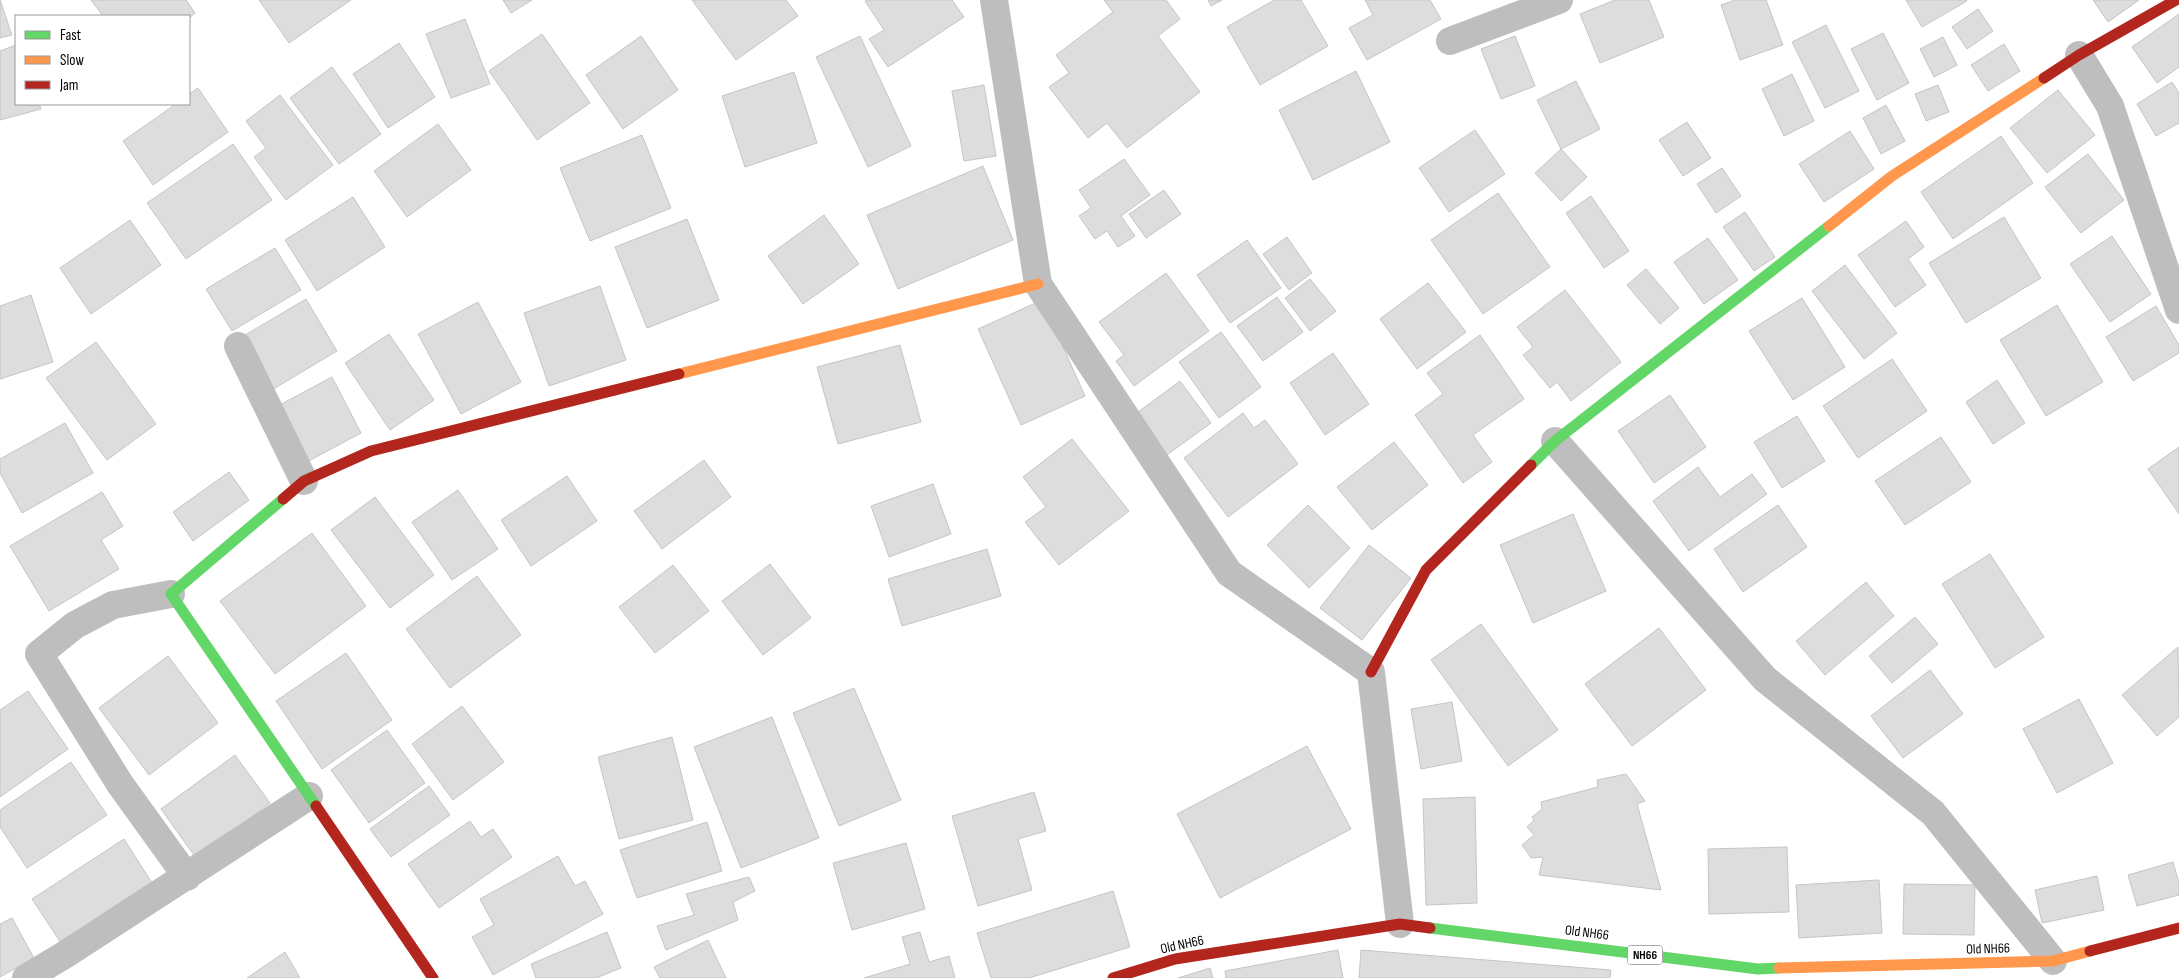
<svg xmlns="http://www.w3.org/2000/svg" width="2179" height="978" viewBox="0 0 2179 978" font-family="'Sofia Sans Condensed',sans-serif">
<rect width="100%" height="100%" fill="#fff"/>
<path fill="#ddd" stroke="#c5c5c5" d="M 0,0 L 12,35 L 0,38 Z
M 91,0 L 186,0 L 195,13 L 189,18 L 103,16 Z
M 259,0 L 351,0 L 289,43 Z
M 503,0 L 532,0 L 511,13 Z
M 692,0 L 786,0 L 798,16 L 736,60 Z
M 867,0 L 952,0 L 964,17 L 888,67 L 869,39 L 884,30 L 865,1 Z
M 1104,0 L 1166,0 L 1180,19 L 1158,36 L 1200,92 L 1127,148 L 1107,123 L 1088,138 L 1049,87 L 1069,73 L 1056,55 L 1113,12 Z
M 1208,0 L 1222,0 L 1211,6 Z
M 1274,0 L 1301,0 L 1328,46 L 1260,85 L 1227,27 Z
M 1365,0 L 1430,0 L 1441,19 L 1367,60 L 1349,28 L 1373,15 Z
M 1615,0 L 1649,0 L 1664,37 L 1600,63 L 1580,14 Z
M 1735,0 L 1766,0 L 1783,45 L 1740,60 L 1721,5 Z
M 1906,0 L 1966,0 L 1967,1 L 1922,27 Z
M 2093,0 L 2139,0 L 2108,22 Z
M 1978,9 L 1993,31 L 1967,49 L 1952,27 Z
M 2179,14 L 2179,67 L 2157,83 L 2132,47 Z
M 465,19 L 490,84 L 451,98 L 426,34 Z
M 1826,25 L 1859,91 L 1825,108 L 1792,42 Z
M 1883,33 L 1909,83 L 1877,100 L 1851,49 Z
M 542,34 L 590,103 L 537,140 L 489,71 Z
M 641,36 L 678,90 L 623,129 L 586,75 Z
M 860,36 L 911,146 L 868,167 L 816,57 Z
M 1515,36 L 1535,86 L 1501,99 L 1481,49 Z
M 1943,37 L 1957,65 L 1934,77 L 1920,49 Z
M 399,43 L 435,97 L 388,128 L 353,74 Z
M 2004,44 L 2020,71 L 1988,91 L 1971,65 Z
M 16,45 L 16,104 L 39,104 L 41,109 L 0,120 L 0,51 Z
M 332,67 L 381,134 L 339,164 L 290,98 Z
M 1356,71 L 1390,142 L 1313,180 L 1279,110 Z
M 794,72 L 817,143 L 745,167 L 722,96 Z
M 1792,74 L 1814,121 L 1784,136 L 1762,89 Z
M 1576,81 L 1600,129 L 1561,149 L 1537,100 Z
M 2172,82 L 2179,93 L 2179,123 L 2156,136 L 2137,104 Z
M 984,85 L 996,156 L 964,161 L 952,91 Z
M 1938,85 L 1949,112 L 1926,121 L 1915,94 Z
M 198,88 L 228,132 L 153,185 L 123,141 L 176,104 L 189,104 L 189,94 Z
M 2058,90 L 2095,135 L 2047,173 L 2010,128 Z
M 280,95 L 333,165 L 286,200 L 254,157 L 266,148 L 246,121 Z
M 1886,105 L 1905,141 L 1881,154 L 1863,118 Z
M 1687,122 L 1711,158 L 1683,176 L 1659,140 Z
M 438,124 L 471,170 L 407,217 L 374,171 Z
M 1475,130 L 1505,174 L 1449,212 L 1419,168 Z
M 1850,131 L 1874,169 L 1824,202 L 1799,164 Z
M 642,135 L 671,208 L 590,241 L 560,168 Z
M 2001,136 L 2033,183 L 1953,239 L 1921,192 Z
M 233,144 L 272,200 L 186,259 L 147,203 Z
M 1561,149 L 1587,177 L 1561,201 L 1535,173 Z
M 2088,154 L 2124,200 L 2081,233 L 2045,187 Z
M 1124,159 L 1150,195 L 1121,216 L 1135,236 L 1118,247 L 1107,231 L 1095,239 L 1079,216 L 1091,208 L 1079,190 Z
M 983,166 L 1013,240 L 898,289 L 867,215 Z
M 1722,168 L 1741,196 L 1716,213 L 1697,184 Z
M 1164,190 L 1181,214 L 1146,238 L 1129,214 Z
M 1498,193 L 1550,267 L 1483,314 L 1431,240 Z
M 1591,196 L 1629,251 L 1604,268 L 1566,213 Z
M 353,197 L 385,247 L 317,291 L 285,240 Z
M 1745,212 L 1775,257 L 1754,271 L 1723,227 Z
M 824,215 L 859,264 L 803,304 L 768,256 Z
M 2004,217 L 2041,278 L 1966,323 L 1929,263 Z
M 687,219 L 719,300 L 647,328 L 615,247 Z
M 130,220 L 161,265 L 91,314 L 60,268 Z
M 1906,221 L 1924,247 L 1908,259 L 1926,285 L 1895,307 L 1858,255 Z
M 2112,236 L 2151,294 L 2110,322 L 2070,264 Z
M 1287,237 L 1312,273 L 1289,290 L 1263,254 Z
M 1708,238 L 1738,280 L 1704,304 L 1674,262 Z
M 1247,240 L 1281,288 L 1230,323 L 1197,275 Z
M 275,248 L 301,290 L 232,331 L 206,289 Z
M 1845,265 L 1897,333 L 1864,359 L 1812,291 Z
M 1646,269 L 1679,308 L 1660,324 L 1627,285 Z
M 1166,273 L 1209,331 L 1134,386 L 1116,361 L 1124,355 L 1099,322 Z
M 1310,279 L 1336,311 L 1310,331 L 1285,298 Z
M 1428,283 L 1466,332 L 1417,369 L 1380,319 Z
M 600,286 L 626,360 L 549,386 L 524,313 Z
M 1565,290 L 1621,362 L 1571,401 L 1557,382 L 1550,388 L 1523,355 L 1533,347 L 1517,327 Z
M 31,295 L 53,362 L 0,379 L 0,306 Z
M 1277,297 L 1303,332 L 1263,361 L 1237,326 Z
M 1802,298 L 1845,367 L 1793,400 L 1749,331 Z
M 306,299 L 337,351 L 270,391 L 240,338 Z
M 1042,300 L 1085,396 L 1021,425 L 978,329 Z
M 478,302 L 521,382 L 461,414 L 418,334 Z
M 2057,305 L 2103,382 L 2046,416 L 2000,340 Z
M 2156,306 L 2179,345 L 2179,353 L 2133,381 L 2106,337 Z
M 1221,332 L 1261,387 L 1219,418 L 1179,362 Z
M 389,334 L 434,400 L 390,430 L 345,363 Z
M 1480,335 L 1524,399 L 1473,435 L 1492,462 L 1463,483 L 1415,415 L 1443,394 L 1427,373 Z
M 96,342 L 156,424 L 107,460 L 46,378 Z
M 900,345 L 921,422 L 838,444 L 817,367 Z
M 1333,353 L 1369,404 L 1325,435 L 1290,383 Z
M 1892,359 L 1927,411 L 1858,458 L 1823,406 Z
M 332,377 L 361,433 L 303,464 L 274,408 Z
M 1997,380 L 2025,423 L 1993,444 L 1966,402 Z
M 1180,381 L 1211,423 L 1164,457 L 1134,415 Z
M 1670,395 L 1706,447 L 1654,483 L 1618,431 Z
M 1243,413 L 1254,428 L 1265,420 L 1298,464 L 1228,517 L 1184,458 Z
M 1797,416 L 1825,461 L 1782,488 L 1754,442 Z
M 65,423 L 93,473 L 22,513 L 0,473 L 0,459 Z
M 1941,437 L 1971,482 L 1905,525 L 1875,481 Z
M 1072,439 L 1129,511 L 1059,565 L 1025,522 L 1046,507 L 1023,477 Z
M 1394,442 L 1428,485 L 1372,530 L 1337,487 Z
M 2179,447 L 2179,514 L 2148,469 Z
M 704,460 L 731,497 L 662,549 L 634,511 Z
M 1698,467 L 1720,497 L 1752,474 L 1767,494 L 1689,551 L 1653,501 Z
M 229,472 L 249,500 L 193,541 L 173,512 Z
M 567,476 L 597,521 L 531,566 L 501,520 Z
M 933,484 L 951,534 L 889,557 L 871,506 Z
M 458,490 L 498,549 L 452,580 L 412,522 Z
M 102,492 L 123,526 L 101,540 L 119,569 L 49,611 L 10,546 Z
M 375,497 L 434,575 L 390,608 L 331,530 Z
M 1308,505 L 1350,548 L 1309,588 L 1267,545 Z
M 1778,505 L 1807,547 L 1743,592 L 1714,549 Z
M 1573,514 L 1606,591 L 1533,623 L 1500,545 Z
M 312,533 L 366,606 L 275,674 L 220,601 Z
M 1369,545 L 1411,578 L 1362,640 L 1320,608 Z
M 987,549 L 1001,596 L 902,626 L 888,579 Z
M 1990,554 L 2044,637 L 1995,668 L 1942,584 Z
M 770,564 L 811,618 L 763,655 L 722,601 Z
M 673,565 L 709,611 L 655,653 L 619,607 Z
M 477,576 L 521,635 L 450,688 L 406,629 Z
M 1866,582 L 1894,616 L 1825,675 L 1796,641 Z
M 1915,617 L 1938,644 L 1892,683 L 1869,656 Z
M 1481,624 L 1558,730 L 1508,766 L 1431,660 Z
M 1659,628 L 1706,690 L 1632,746 L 1585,684 Z
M 2178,647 L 2179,717 L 2157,736 L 2122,695 Z
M 346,653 L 392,720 L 322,769 L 276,701 Z
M 168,656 L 218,723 L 149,775 L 99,708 Z
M 1930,670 L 1963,714 L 1903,758 L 1871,716 Z
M 854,688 L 901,800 L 839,826 L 793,713 Z
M 28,691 L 68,749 L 0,797 L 0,710 Z
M 2079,699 L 2113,763 L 2057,793 L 2023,729 Z
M 1452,702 L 1462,761 L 1421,769 L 1411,709 Z
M 462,706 L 504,762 L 453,800 L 412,744 Z
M 772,717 L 819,838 L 741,868 L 694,747 Z
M 387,730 L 425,783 L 369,823 L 331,770 Z
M 672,737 L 693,820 L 619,839 L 598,757 Z
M 1307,746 L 1351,829 L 1220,898 L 1177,814 Z
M 235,755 L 270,803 L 196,858 L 161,809 Z
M 71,762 L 107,815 L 27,868 L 0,827 L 0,810 Z
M 1626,774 L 1645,801 L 1637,804 L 1661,890 L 1539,875 L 1543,857 L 1531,858 L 1522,845 L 1534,835 L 1527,827 L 1534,820 L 1532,817 L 1542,809 L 1541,802 L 1598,787 L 1597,780 Z
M 429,786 L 450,815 L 391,857 L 370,829 Z
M 1034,792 L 1046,831 L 1018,839 L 1032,890 L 978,906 L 952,816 Z
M 1475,797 L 1477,903 L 1426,905 L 1423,799 Z
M 470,821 L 481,837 L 493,829 L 512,857 L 439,908 L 408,864 Z
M 707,822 L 722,871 L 637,898 L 620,850 Z
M 124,839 L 154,886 L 63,946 L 32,899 Z
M 906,843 L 925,909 L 852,930 L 833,863 Z
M 1787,847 L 1789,912 L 1709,914 L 1708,849 Z
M 558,856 L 575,886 L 585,881 L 603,914 L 493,975 L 472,937 L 494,925 L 480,899 Z
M 2173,862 L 2179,883 L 2179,895 L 2137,906 L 2128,875 Z
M 2097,876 L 2104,910 L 2042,923 L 2035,890 Z
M 749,877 L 755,891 L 733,902 L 738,920 L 666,950 L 657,926 L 694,915 L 686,894 Z
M 1879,880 L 1882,933 L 1799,938 L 1796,885 Z
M 1904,884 L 1975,885 L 1974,935 L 1903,934 Z
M 1113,891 L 1130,947 L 1029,978 L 991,978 L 977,933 Z
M 12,918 L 34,958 L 0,977 L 0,924 Z
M 607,932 L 621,968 L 596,978 L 536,978 L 531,964 Z
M 920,932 L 929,962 L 949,956 L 955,978 L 864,978 L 910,964 L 902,937 Z
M 708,940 L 726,978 L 660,978 L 654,967 Z
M 1338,950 L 1343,978 L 1226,978 L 1225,971 Z
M 1361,950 L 1611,970 L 1610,978 L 1359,978 Z
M 285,952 L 300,978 L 247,978 Z
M 1210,968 L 1213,978 L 1178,978 Z"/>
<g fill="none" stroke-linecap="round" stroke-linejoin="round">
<path stroke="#bebebe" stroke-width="28" d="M 994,0 L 1038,284 L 1229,573 L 1371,672 L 1400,924
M 1450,41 L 1559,0
M 2079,55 L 2110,106 L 2179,310
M 238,346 L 304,481
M 1555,441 L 1765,679 L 1933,813 L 2053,961
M 171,594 L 113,605 L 75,625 L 39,654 L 120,784 L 187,877
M 26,978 L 66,954 L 309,796"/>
<path stroke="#63d668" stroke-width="11" d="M 1531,465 L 1555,441 L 1829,226
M 283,499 L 171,594 L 316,806
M 1430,928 L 1758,969 L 1779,968"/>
<path stroke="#ff974d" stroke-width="11" d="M 1829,226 L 1892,176 L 2044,78
M 679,374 L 1038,284
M 1779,968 L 2053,961 L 2090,951"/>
<path stroke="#b3261e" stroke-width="11" d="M 2044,78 L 2079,55 L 2176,0
M 283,499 L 304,481 L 371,451 L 679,374
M 1371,672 L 1426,570 L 1531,465
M 316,806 L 433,978
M 2090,951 L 2179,928
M 1113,978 L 1175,959 L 1400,924 L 1430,928"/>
</g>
<g text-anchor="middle" stroke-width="5" stroke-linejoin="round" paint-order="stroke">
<rect fill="#fff" stroke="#4c4c4c" stroke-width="1" x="1627.5" y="945.5" width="35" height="19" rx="4"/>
<g font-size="12" font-weight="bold" fill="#000">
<text x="1645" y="959">NH66</text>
</g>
<g font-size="14" fill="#000" stroke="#fff">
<text transform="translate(1587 932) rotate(7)" y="5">Old NH66</text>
<text transform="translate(1182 944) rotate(-12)" y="5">Old NH66</text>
<text transform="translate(1988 948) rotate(-2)" y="5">Old NH66</text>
</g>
</g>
<rect x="15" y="15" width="175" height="90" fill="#ffffff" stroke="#999999"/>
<rect x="25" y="31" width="25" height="8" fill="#63d668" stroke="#999999"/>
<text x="60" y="40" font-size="15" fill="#000000">Fast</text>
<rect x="25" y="56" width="25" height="8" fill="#ff974d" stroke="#999999"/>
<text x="60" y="65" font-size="15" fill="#000000">Slow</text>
<rect x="25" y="81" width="25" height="8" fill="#b3261e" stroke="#999999"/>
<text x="60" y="90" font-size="15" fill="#000000">Jam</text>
</svg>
